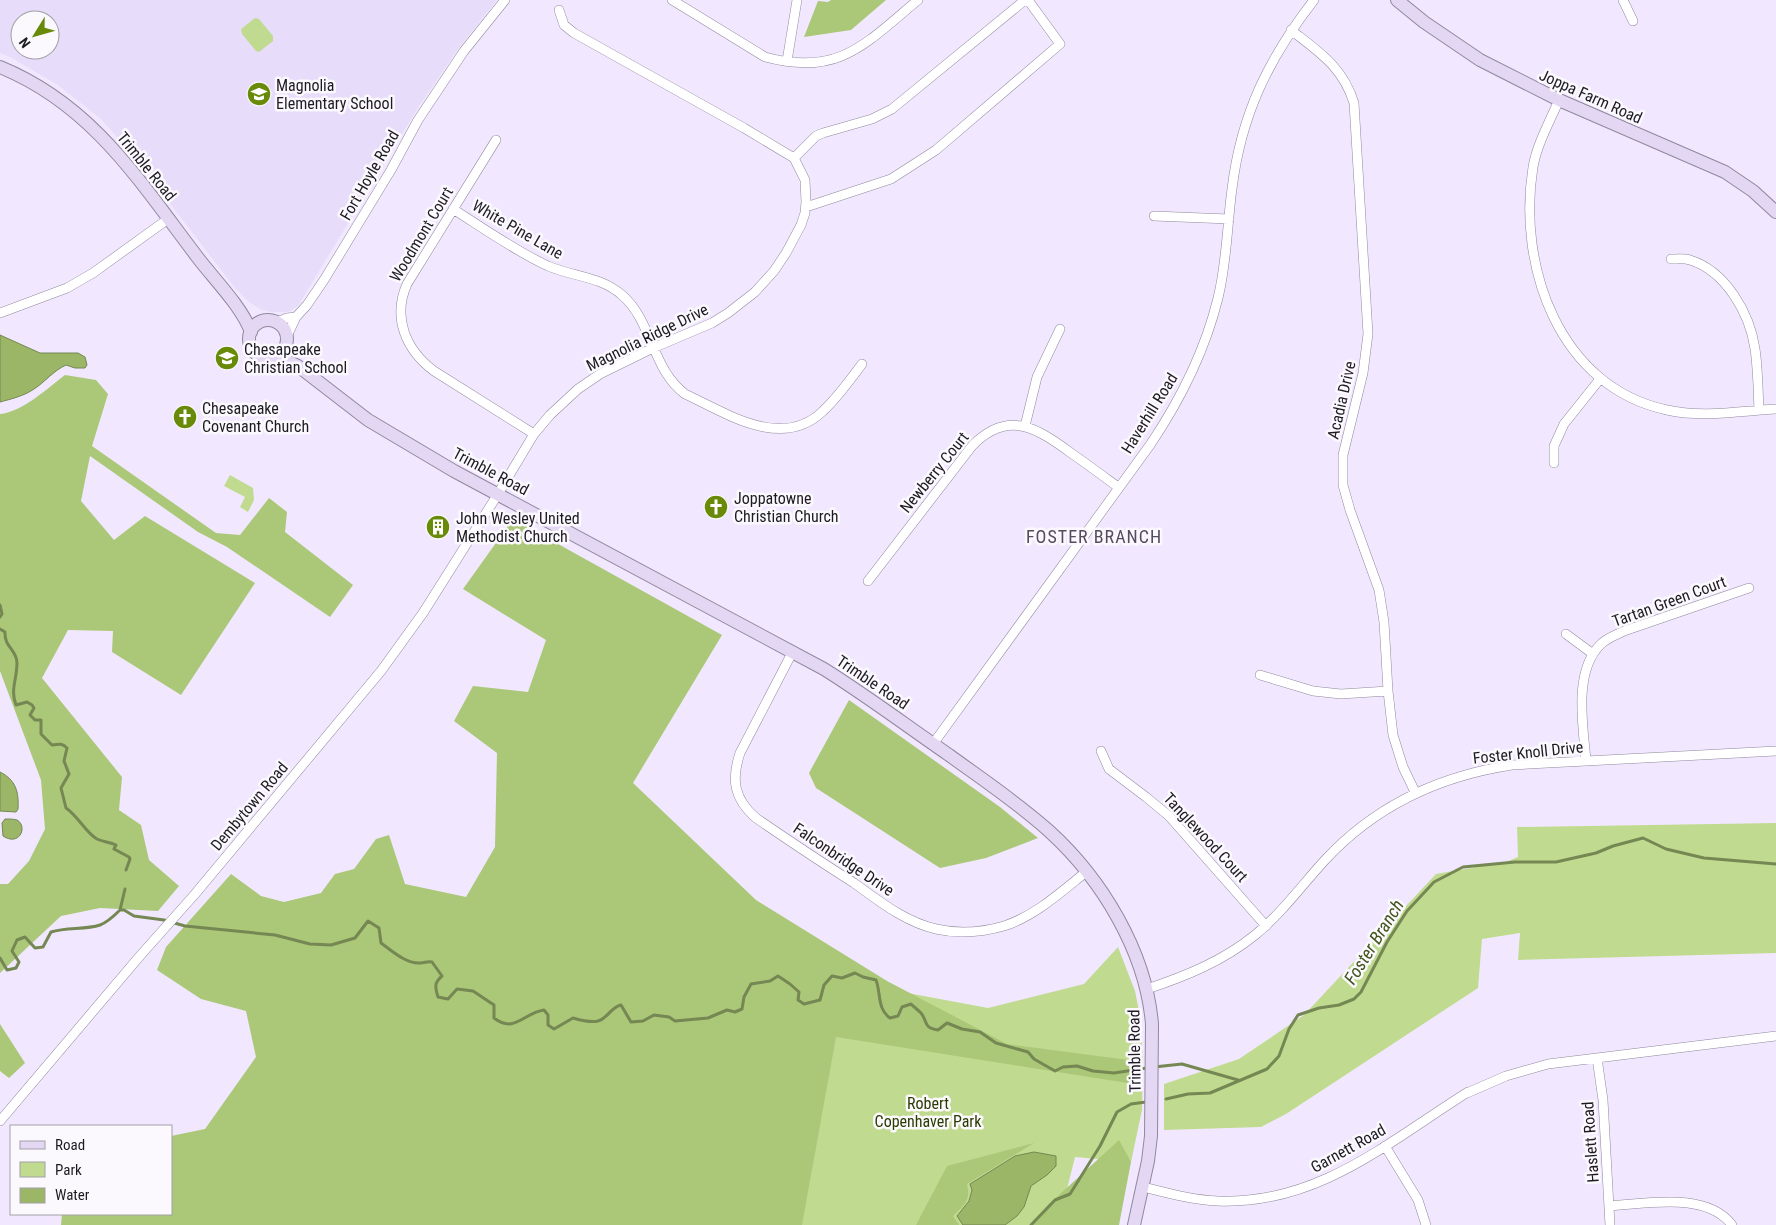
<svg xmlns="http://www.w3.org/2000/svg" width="1776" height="1225" viewBox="0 0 1776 1225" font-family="'Roboto Condensed',sans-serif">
<rect width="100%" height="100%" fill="#f1e8ff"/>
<path fill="#e7dcf9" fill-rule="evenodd" d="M 0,0 L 497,0 L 458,49 L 419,106 L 298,306 L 288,312 L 271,312 L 260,309 L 249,302 L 235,288 L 131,153 L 101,119 L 58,85 L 10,57 L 0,53 ZM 20,20 L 50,20 L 50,50 L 20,50 Z"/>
<path fill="#c0db8f" d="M 255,18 L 259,19 L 273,36 L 273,41 L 259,52 L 256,51 L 242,34 L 241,29 Z
M 230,475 L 253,488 L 254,500 L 248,512 L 240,507 L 245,497 L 224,486 Z
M 1776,823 L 1776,953 L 1518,960 L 1520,933 L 1482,939 L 1478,988 L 1286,1114 L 1261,1127 L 1164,1130 L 1164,1084 L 1239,1059 L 1304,1015 L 1436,874 L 1506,862 L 1518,857 L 1517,827 Z
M 1118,947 L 1135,991 L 1140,1016 L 1143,1063 L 1142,1110 L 1131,1162 L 1075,1157 L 1058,1225 L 782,1225 L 845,977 L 913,994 L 988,1008 L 1084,984 Z"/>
<path fill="#abc778" d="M 831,0 L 886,0 L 851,30 L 804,37 L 818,1 L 828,2 Z
M 65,375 L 96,380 L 108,394 L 92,446 L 216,533 L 240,535 L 269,498 L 287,512 L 285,532 L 353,585 L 330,617 L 227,547 L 198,532 L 90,456 L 81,501 L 114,540 L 145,516 L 255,583 L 181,695 L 112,652 L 113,631 L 68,630 L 42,678 L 122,777 L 119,810 L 141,825 L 149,860 L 179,886 L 158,911 L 100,908 L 61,916 L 0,973 L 0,884 L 8,884 L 29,861 L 45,829 L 41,780 L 0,671 L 0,414 C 22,412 48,388 65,375 Z
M 513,519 L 722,635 L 633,783 L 756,900 L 887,981 L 1007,1044 L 1136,1061 L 1134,1084 L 836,1037 L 802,1225 L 61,1225 L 62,1214 L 171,1214 L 171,1136 L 205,1129 L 256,1057 L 246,1011 L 201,999 L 157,970 L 166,947 L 231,874 L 261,896 L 284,902 L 321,893 L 335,874 L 354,869 L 376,839 L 389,835 L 405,884 L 466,897 L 495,847 L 497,753 L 454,721 L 473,686 L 528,692 L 546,640 L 463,589 Z
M 849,700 L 1000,807 L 1038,838 L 986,858 L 940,868 L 816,788 L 809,773 Z
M 0,1024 L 25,1063 L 9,1078 L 0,1071 Z
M 1119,1140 L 1131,1162 L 1119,1225 L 1030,1225 L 1046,1207 Z
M 1034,1143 L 967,1184 C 971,1201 965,1204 953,1216 L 959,1225 L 916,1225 L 947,1166 Z"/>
<path fill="#9bb667" stroke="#758752" d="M 0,335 L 40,353 L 78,353 L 85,357 L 87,365 L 85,368 L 75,368 L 66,365 C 53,371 45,382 34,389 C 24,396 11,399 0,402 Z
M 0,772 C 16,780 19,792 18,809 L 16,812 L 0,811 Z
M 5,819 C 9,819 14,819 17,820 C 28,826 20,847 3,836 L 2,823 Z
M 1034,1152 L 1056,1156 L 1056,1166 L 1047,1175 L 1031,1186 L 1024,1207 L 1017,1216 L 1005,1225 L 963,1225 L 957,1216 L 969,1201 L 972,1190 L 970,1184 L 1015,1156 Z"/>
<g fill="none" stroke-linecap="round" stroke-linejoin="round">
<path stroke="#758752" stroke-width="3" d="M 0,605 L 2,614 L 0,617
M 0,629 L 5,632 C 4,647 17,650 17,663 C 17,679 10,690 16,705 L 27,702 L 32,705 L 34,708 L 30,715 L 35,720 L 41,720 L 41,734 L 52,745 C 59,744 62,743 67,748 L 64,761 L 69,774 L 61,788 L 66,808 C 78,816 86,833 97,839 C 103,842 110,842 116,845 L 114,849 L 129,857 L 130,859 L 126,870
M 120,910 L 125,889
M 0,958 L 7,970 L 16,968 L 19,962 L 12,951 L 17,940 L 25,937 L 35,948 L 43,947 L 51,932 C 67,927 85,930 100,925 C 108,922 114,916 120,910 L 124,910 L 134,916 L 164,920 L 185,926 L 275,935 L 310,944 L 331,945 L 355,938 L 368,921 L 379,928 L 381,943 C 391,950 406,964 420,963 C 425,963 427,961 432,962 L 442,976 C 434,983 435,987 438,997 L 448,999 L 457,989 L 473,991 L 494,1005 L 494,1018 C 515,1034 523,1013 544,1010 L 548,1015 L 548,1025 L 554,1029 L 573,1018 C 580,1020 590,1023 598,1021 C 607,1019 611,1007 621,1005 L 631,1022 L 643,1021 L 654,1015 L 669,1017 L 675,1021 L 708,1018 L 727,1010 L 735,1012 L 742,1009 L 744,997 L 751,984 L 770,981 L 778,976 L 790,984 L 799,992 L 798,1000 L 804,1004 L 820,1000 L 824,985 L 832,976 L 842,978 L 855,973 L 863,977 L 876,980 C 881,993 877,1009 890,1018 L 898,1016 L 902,1007 L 911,1004 C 914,1007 918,1010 921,1013 C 928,1022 923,1028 938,1030 L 947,1023 L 962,1029 L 980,1032 L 996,1043 L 1028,1052 L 1034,1059 L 1055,1071 L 1063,1067 L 1077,1066 L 1093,1071 L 1114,1073 L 1147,1068
M 1154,1067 L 1182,1064 L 1238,1080
M 1166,1099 L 1188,1094 L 1210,1093 L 1267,1069 L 1279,1056 L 1289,1029 L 1298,1015 L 1319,1008 L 1339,1005 L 1354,999 L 1361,992 L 1387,942 L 1407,911 L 1434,882 L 1463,867 L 1515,862 L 1556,862 L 1596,853 L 1613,846 L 1643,838 L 1666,849 L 1704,858 L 1776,864
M 1031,1225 L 1055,1200 L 1070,1194 L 1100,1146 L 1117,1112 L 1131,1104 L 1146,1102"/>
<g stroke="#90889c" stroke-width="10">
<path id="street" d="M 672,0 L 765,57 C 839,77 865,44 918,0
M 1623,0 L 1633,21
M 559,10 L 564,25 L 574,33 L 744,128 L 794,158 L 816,136 L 823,133 L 872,119 L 892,109 L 1025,0
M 1291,30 C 1319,52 1343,67 1354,103 L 1368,334 L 1363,373 L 1343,455 L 1343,485 L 1350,510 L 1379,590 L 1384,622 L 1388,691 L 1393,735 L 1403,767 L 1415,792
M 787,61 L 797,0
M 1559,100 C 1550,121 1537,144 1533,167 C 1517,266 1559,387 1667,410 C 1702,418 1741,411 1776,409
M 496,140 L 407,284 C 392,318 406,350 434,371 L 534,434
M 806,207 L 891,179 L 936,150 L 1060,44 L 1028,0
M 453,209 C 483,228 517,252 548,266 C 574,277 600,276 622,295 C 653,322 651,368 685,394 C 726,413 782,451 823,411 C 838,397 850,380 862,364
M 1154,216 L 1229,219
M 1671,259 C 1677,259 1684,258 1690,260 C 1726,271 1750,314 1755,349 C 1758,369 1758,390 1759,410
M 0,313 L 67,288 L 93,273 L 168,219
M 277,322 L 287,318 L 296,317
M 287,336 L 296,317 L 307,305 L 324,280 L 391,170 L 418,120 L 464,51 L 505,0
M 1025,426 L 1037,377 L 1060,329
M 1554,463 L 1554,446 L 1564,424 L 1600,379
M 868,581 L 972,446 C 1008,409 1037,428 1071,453 C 1087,464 1103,476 1118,487
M 1566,634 L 1593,654
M 793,651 L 740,753 C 731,780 734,799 756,818 C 788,840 821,862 854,883 C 879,901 905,922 936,929 C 958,934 983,932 1004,926 C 1035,916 1061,892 1086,872
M 1260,675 L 1313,691 L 1341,694 L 1388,691
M 933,744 L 1150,445 C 1181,399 1205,351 1218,298 C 1227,262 1227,225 1232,189 C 1241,114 1269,58 1314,0
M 1101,751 L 1109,769 L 1146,797 L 1169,816 L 1266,926
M 1586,760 C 1583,726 1573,671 1601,644 C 1607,638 1616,635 1624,631 L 1749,588
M 1147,989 C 1186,976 1223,961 1255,935 C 1282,913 1302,885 1325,860 C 1376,805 1439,776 1512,765 L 1776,751
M 1597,1058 L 1603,1100 L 1610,1225
M 1467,1093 L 1506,1076 L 1548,1064 L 1776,1036
M 0,1121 L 139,957 L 195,894 L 381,671 L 423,613 L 498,494 L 534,434 L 550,415 L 578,389 L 600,374 L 653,348 L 712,323 L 728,313 L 755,292 L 774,271 L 786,253 L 801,225 L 805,213 L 806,202 L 805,180 L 794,158
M 1385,1146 L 1418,1200 L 1426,1225
M 1143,1187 C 1167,1193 1192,1200 1218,1201 C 1318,1205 1388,1142 1468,1092
M 1609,1206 C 1646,1204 1706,1191 1732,1225"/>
</g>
<g stroke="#90889c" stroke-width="14">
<path id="secondary" d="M 1397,0 L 1424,22 L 1480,60 L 1559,100 L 1725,172 L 1753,191 L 1776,212
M 0,67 C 93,105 140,182 198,258 C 214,279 242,307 251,332
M249 339a19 19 0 1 1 38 0a19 19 0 1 1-38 0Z
M 270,358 L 282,359 L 298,366 L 368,420 L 454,471 L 824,669 C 867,696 907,726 949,755 C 982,779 1018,803 1049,831 C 1102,879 1146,952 1152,1024 L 1151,1136 L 1148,1161 L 1134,1225"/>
</g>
<use href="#street" stroke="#fff" stroke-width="9"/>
<use href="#secondary" stroke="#e4d7f4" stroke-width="12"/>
</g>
<defs>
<g id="school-disc" transform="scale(1.25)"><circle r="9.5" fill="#698a09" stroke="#fbf9fe"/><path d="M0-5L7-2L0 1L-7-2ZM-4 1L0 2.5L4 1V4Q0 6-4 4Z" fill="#fff"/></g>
<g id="church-disc" transform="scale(1.25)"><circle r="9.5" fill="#698a09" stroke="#fbf9fe"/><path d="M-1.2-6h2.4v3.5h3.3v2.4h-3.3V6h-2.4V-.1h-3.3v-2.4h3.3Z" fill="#fff"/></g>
<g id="building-disc" transform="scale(1.25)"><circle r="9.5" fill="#698a09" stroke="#fbf9fe"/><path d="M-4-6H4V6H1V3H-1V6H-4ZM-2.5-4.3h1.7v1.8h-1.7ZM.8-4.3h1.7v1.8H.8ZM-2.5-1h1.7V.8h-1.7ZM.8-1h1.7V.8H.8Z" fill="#fff"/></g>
</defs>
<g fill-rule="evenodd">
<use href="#school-disc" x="259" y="94"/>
<use href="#school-disc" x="227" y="358"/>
<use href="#church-disc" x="185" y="417"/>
<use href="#church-disc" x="716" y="507"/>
<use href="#building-disc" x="438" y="527"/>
</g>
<g text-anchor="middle" stroke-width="5" stroke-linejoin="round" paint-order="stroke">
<g font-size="16" fill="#1d1a22" stroke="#fbf9fe" text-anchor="start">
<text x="276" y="91">Magnolia<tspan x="276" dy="18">Elementary School</tspan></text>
<text x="244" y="355">Chesapeake<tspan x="244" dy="18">Christian School</tspan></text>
<text x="202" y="414">Chesapeake<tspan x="202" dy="18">Covenant Church</tspan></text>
<text x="734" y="504">Joppatowne<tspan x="734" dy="18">Christian Church</tspan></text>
<text x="456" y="524">John Wesley United<tspan x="456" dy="18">Methodist Church</tspan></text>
</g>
<g font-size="16" fill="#1d1a22" stroke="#fbf9fe">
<text transform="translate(1591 96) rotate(24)" y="6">Joppa Farm Road</text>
<text transform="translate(147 166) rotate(51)" y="6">Trimble Road</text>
<text transform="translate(369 175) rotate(-60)" y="6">Fort Hoyle Road</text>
<text transform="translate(518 229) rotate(30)" y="6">White Pine Lane</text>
<text transform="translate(421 234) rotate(-59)" y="6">Woodmont Court</text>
<text transform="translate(647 337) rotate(-26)" y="6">Magnolia Ridge Drive</text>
<text transform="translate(1341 400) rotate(-77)" y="6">Acadia Drive</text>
<text transform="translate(1149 413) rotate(-58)" y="6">Haverhill Road</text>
<text transform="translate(491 471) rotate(28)" y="6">Trimble Road</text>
<text transform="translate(934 472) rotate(-51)" y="6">Newberry Court</text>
<text transform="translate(1669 601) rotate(-20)" y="6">Tartan Green Court</text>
<text transform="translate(873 682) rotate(34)" y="6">Trimble Road</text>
<text transform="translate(1528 752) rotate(-6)" y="6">Foster Knoll Drive</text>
<text transform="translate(249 806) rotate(-50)" y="6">Dembytown Road</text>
<text transform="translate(1206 837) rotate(47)" y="6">Tanglewood Court</text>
<text transform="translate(844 859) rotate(34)" y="6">Falconbridge Drive</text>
<text transform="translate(1134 1051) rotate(-91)" y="6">Trimble Road</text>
<text transform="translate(1590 1142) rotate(-94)" y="6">Haslett Road</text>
<text transform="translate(1348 1148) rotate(-29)" y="6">Garnett Road</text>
</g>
<g font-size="16" fill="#2c3c00" stroke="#fbf9fe">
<text x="928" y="1109">Robert<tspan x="928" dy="18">Copenhaver Park</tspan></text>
</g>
<g font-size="18" letter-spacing="1" fill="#544c5f" stroke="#fbf9fe">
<text x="1094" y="543">FOSTER BRANCH</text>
</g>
<g font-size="18" font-style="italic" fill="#42541c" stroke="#fbf9fe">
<text transform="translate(1374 942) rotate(-58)" y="6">Foster Branch</text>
</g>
</g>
<rect x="10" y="1125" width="162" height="90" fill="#fbf9fe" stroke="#a2a0a6"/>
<rect x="20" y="1141" width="25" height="8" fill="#e4d7f4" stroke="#a2a0a6"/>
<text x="55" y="1150" font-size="15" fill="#1d1a22">Road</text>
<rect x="20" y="1162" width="25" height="15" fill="#c0db8f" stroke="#a2a0a6"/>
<text x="55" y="1175" font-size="15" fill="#1d1a22">Park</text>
<rect x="20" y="1188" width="25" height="15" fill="#9bb667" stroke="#a2a0a6"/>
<text x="55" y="1200" font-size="15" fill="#1d1a22">Water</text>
<g transform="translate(35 35) rotate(233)"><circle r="24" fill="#fbf9fe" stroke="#a2a0a6"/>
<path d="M0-4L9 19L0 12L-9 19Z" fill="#698a09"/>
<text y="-8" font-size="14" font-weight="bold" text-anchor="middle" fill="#1d1a22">N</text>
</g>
</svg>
